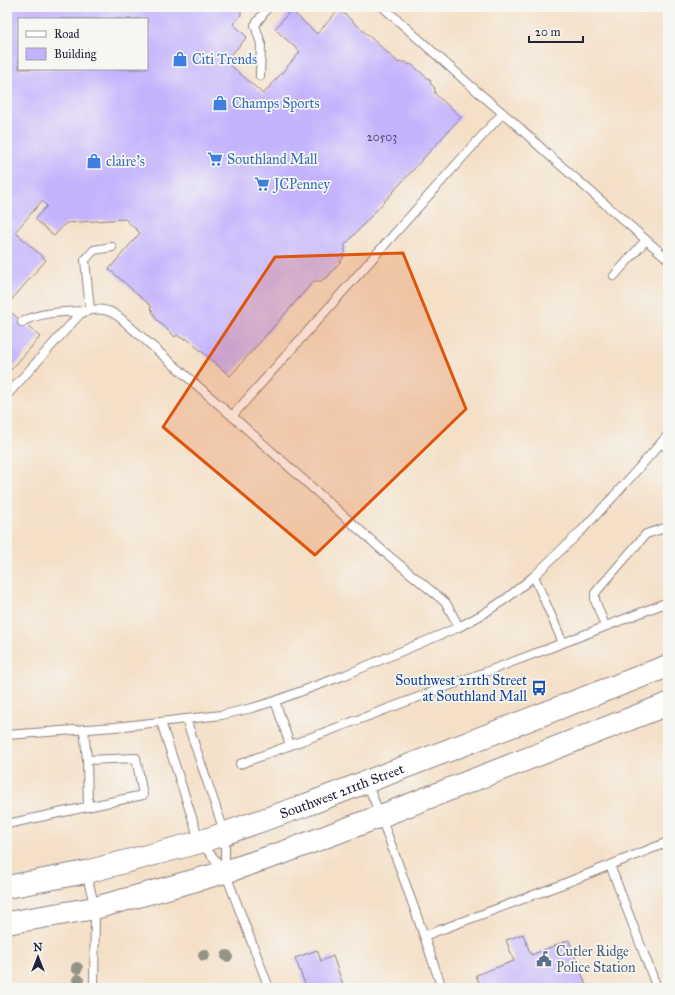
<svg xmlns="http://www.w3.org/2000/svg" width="675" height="995" viewBox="0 0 675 995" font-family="'IM FELL Great Primer',serif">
<rect width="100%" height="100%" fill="#f6f6f2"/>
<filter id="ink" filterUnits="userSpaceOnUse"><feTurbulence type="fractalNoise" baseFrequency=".025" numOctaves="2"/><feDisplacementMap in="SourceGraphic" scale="8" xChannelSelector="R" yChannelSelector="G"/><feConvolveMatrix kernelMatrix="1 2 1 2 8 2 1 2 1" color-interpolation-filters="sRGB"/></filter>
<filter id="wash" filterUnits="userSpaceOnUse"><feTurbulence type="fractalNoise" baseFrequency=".012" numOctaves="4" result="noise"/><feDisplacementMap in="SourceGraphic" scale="16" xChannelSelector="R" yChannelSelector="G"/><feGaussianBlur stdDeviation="0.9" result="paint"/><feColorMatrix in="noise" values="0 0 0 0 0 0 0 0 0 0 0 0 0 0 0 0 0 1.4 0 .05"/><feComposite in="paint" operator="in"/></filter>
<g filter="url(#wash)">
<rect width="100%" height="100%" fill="#f4e0c7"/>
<g id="blocks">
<path fill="#c4b2fd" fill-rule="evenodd" d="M 7,7 L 241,7 L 241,15 L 233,24 L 247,37 L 226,61 L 263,94 L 300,52 L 275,29 L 291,10 L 317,34 L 339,9 L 399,63 L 401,61 L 403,63 L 405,61 L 409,65 L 411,64 L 431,81 L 430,83 L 435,88 L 434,90 L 436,92 L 434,93 L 461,117 L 344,246 L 346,248 L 344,250 L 346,252 L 342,256 L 344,257 L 326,279 L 324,278 L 320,282 L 318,280 L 315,282 L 314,281 L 230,376 L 186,338 L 185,340 L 182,337 L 181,338 L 177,335 L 175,337 L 155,318 L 156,317 L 152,312 L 153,311 L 150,308 L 152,307 L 109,269 L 140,233 L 125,219 L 66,223 L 54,236 L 35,219 L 47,206 L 42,201 L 15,232 L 46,260 L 7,305 ZM 19,19 L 147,19 L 147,69 L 19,69 Z
M 7,309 L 40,337 L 11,370 L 7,367 Z
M 523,934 L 531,955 L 569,940 L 587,988 L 481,988 L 476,975 L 514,961 L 506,940 Z
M 317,950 L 321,961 L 333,956 L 344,988 L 295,988 L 305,984 L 295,958 Z"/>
</g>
</g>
<g filter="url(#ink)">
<use href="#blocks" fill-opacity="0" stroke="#8b8181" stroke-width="1"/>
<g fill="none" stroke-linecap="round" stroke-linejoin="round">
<g stroke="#8b8181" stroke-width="10">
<path id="lane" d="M 383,7 L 471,86 L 511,120 L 550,156 L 668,259
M 260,76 L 261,44 L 255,25 L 268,7
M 614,276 L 646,240
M 90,310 L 85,260 L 94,250 L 112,247
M 22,322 C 39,312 64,312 84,311
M 7,395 L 80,314 C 93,307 108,308 119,317 L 232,416 L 382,550 L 446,603 L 459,627
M 232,416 L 471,148 L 503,113
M 661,443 L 668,449
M 534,576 L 563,643
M 605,626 L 595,600 L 595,593 L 646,534 L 668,527
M 275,701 L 290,745
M 186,719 L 225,834 L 225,872 L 269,988
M 161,722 L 200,842 L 224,870
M 84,729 L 87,760 L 88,807
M 7,735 L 115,727 L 186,719 L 222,715 L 252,708 L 275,701 L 345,675 L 459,627 L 483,614 L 507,598 L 534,576 L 582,530 L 614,496 L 668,435
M 240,764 L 563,643 L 668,602
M 367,783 C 395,850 418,919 442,988
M 7,824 L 143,795 L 136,758 L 87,760
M 610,865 L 657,988
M 86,872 L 95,908 L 94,988
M 424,936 L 563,884 L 668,842"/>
</g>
<g stroke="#8b8181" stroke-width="24">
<g id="secondary">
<path id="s1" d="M 7,887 L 86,872 L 200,842 L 306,805 L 668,666"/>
<path d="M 7,923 L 95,908 L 225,872 L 282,853 L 381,816 L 668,704"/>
</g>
</g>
<use href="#lane" stroke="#fff" stroke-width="8"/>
<use href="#secondary" stroke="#fff" stroke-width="22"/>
</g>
<g fill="#939486">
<circle cx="204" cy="955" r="6"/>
<circle cx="227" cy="956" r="6"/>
<circle cx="77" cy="968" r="6"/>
<circle cx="78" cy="980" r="6"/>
</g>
</g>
<path fill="#de560e" fill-opacity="0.2" stroke="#de560e" stroke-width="3" stroke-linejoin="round" d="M 403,253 L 466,409 L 315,555 L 163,427 L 275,257 Z"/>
<defs>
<g id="shop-bare" transform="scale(1.2)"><path d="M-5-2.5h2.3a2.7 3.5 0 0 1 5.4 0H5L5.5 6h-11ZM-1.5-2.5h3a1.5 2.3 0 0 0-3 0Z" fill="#3f7fe0" stroke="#f6f6f2" stroke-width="2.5" paint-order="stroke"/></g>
<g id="supermarket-bare" transform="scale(1.2)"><path d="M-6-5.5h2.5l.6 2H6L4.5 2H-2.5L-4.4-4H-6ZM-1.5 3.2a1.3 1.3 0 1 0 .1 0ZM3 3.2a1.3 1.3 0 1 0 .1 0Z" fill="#3f7fe0" stroke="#f6f6f2" stroke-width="2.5" paint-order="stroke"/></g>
<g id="bus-bare" transform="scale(1.2)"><path d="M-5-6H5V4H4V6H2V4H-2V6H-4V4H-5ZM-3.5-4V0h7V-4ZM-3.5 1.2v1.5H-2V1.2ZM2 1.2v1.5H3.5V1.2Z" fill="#1a4fb4" stroke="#f6f6f2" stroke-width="2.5" paint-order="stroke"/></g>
<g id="civic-bare" transform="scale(1.2)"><path d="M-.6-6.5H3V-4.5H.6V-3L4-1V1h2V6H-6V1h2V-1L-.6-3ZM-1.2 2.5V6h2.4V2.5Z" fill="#5c6f8a" stroke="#f6f6f2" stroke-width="2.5" paint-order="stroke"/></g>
</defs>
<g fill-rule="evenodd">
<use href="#shop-bare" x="180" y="59"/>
<use href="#shop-bare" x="220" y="103"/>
<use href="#supermarket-bare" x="215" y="159"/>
<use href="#shop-bare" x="94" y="161"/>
<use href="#supermarket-bare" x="262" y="184"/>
<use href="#bus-bare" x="539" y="688"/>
<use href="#civic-bare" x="544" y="959"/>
</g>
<g text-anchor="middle" stroke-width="3.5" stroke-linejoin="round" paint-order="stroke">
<g font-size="12" fill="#4a466c">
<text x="382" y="141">20503</text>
</g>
<g font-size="14" fill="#366cbe" stroke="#f6f6f2" text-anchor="start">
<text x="192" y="64">Citi Trends</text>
<text x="232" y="108">Champs Sports</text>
<text x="227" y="164">Southland Mall</text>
<text x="106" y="166">claire's</text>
<text x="274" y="189">JCPenney</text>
</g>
<g font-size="14" fill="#164399" stroke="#f6f6f2" text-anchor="end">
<text x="527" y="685">Southwest 211th Street<tspan x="527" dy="16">at Southland Mall</tspan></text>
</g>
<g font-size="14" fill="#22223b" stroke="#f6f6f2">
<text dy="5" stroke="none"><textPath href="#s1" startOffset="349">Southwest 211th Street</textPath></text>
</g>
<g font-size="14" fill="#4e5e75" stroke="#f6f6f2" text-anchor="start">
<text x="556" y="956">Cutler Ridge<tspan x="556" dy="16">Police Station</tspan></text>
</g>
</g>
<rect width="675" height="995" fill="none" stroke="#f6f6f2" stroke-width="24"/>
<rect x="18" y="18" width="130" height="52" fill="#f6f6f2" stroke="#a1a1a9"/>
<rect x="26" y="31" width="20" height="6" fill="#ffffff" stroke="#a1a1a9"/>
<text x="54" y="38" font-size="12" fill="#22223b">Road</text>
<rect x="26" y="48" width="20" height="12" fill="#c4b2fd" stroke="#a1a1a9"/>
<text x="54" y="58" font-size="12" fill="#22223b">Building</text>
<g transform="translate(38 957)" stroke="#f6f6f2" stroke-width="3" paint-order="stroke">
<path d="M0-3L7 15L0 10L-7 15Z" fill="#22223b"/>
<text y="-6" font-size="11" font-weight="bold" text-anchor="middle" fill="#22223b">N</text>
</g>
<path d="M529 36v6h54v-6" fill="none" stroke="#22223b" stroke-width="2"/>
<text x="535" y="36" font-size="12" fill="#22223b" stroke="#f6f6f2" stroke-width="3" paint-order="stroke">20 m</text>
</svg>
